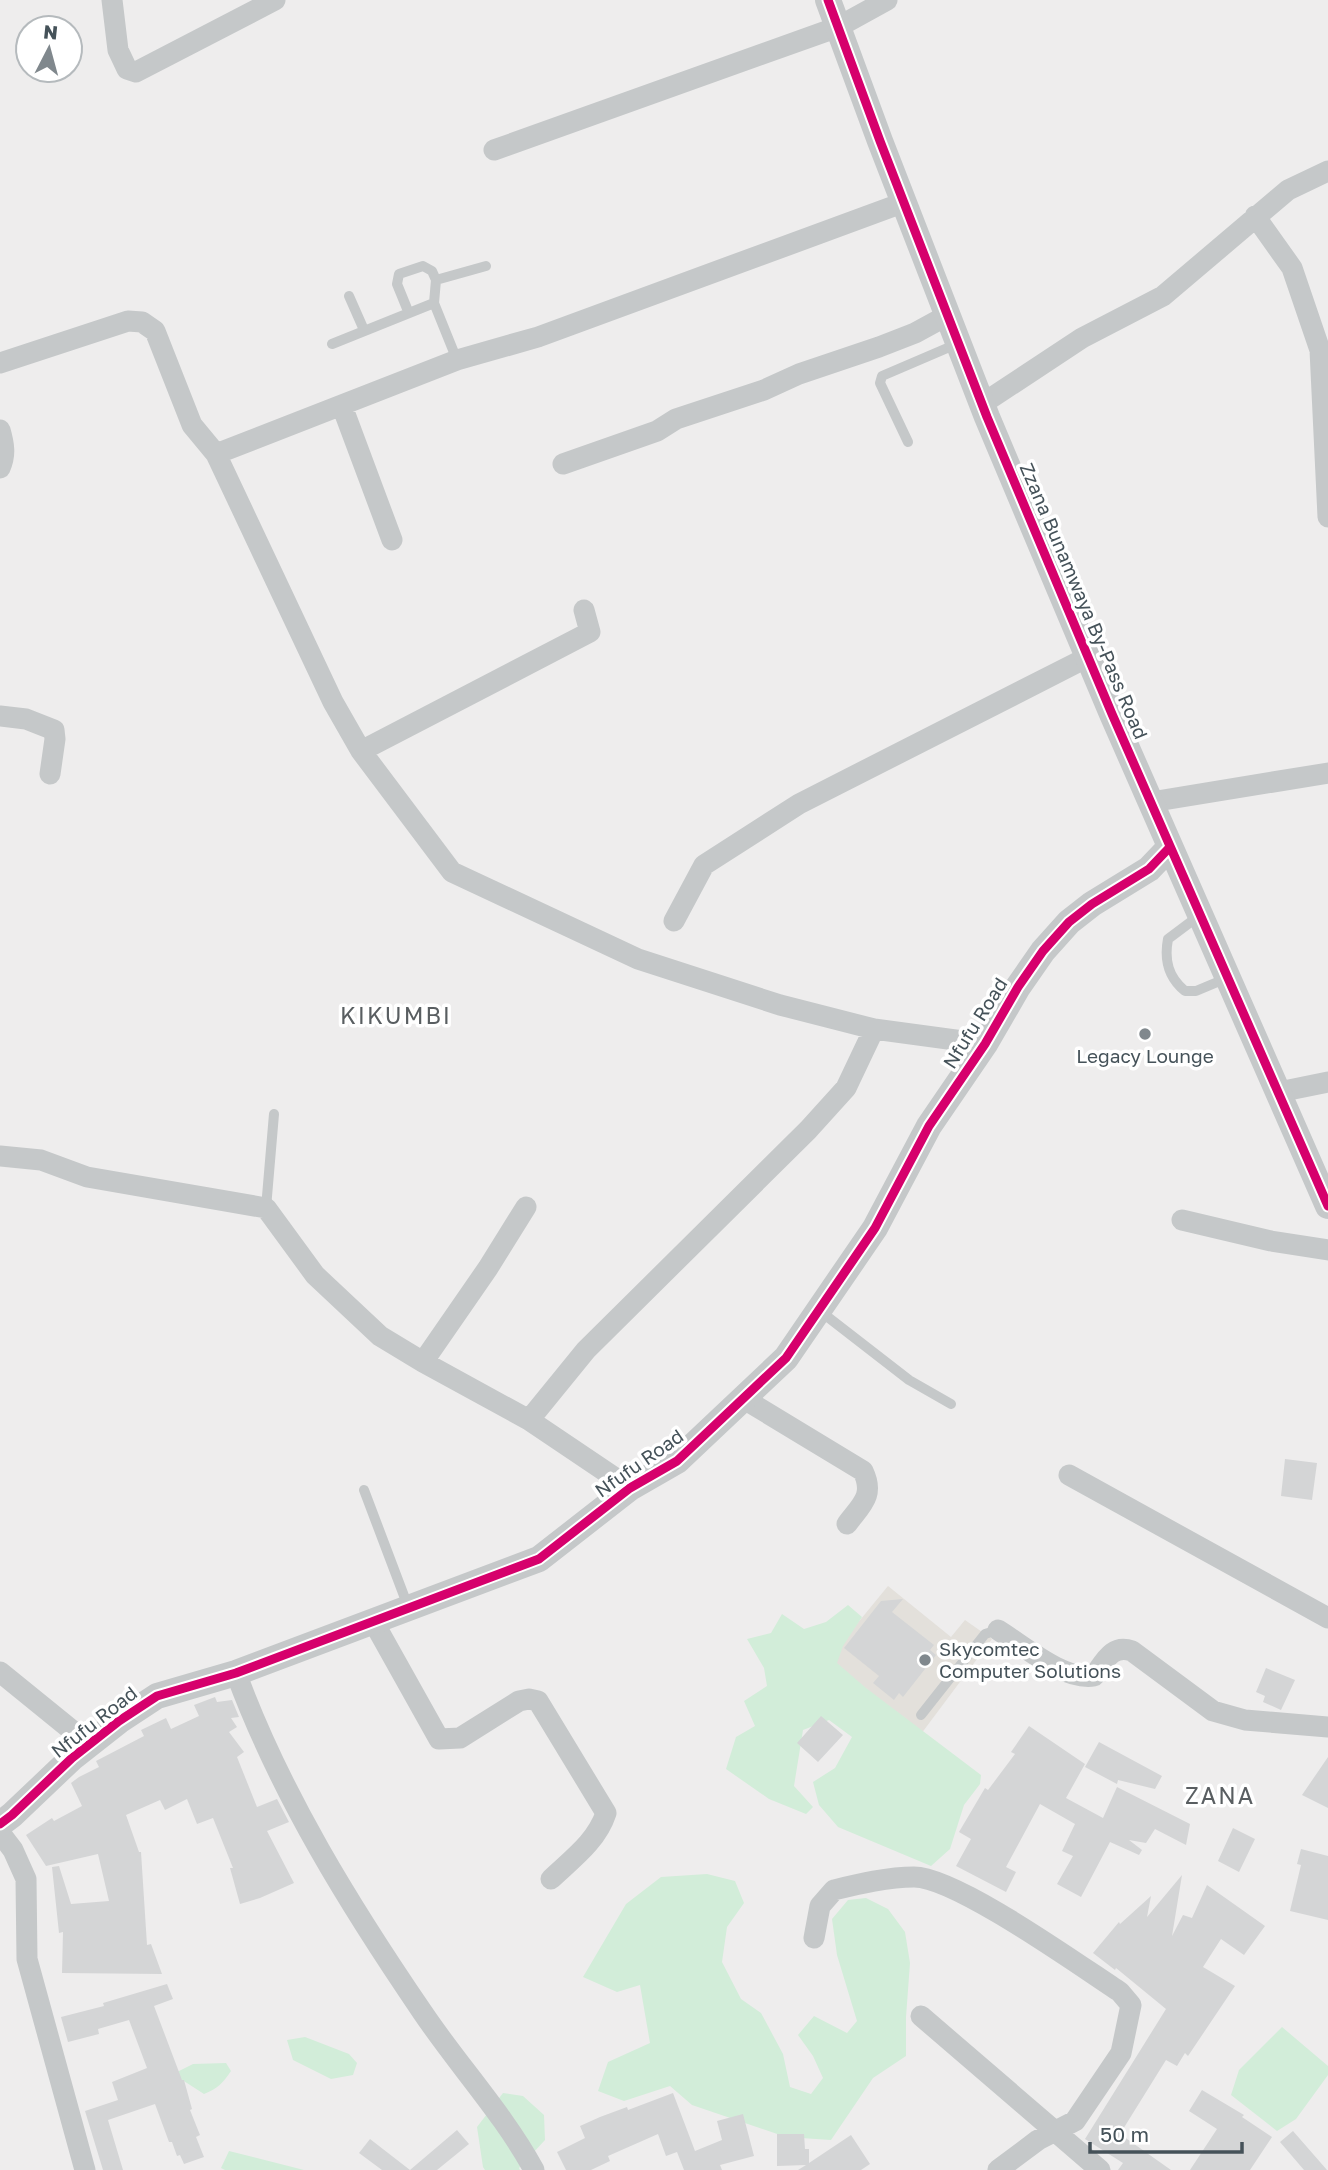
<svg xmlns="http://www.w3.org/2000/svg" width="1328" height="2170" viewBox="0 0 1328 2170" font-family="'Golos Text',sans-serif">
<rect width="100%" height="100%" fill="#eeeded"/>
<path fill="#e3e0db" d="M 888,1586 L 951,1637 L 965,1620 L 992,1639 L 921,1734 L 829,1658 Z"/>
<path fill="#d2edd9" d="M 848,1605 L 862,1617 L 843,1646 L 837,1663 L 866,1688 L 981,1775 L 980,1784 L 964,1805 L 950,1849 L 931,1866 L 838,1827 L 819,1805 L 813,1782 L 835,1768 L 852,1737 L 829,1720 L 803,1730 L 794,1786 L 813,1807 L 806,1814 L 769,1799 L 726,1769 L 736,1737 L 755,1726 L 744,1701 L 767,1686 L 764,1668 L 747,1639 L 771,1633 L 782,1614 L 804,1629 L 826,1622 Z
M 707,1874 L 735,1881 L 744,1903 L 727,1927 L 722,1962 L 741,1999 L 761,2013 L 783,2054 L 790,2087 L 811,2094 L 823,2078 L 813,2056 L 798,2035 L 814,2016 L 847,2033 L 857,2021 L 837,1955 L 832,1919 L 848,1900 L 866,1898 L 888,1909 L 905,1932 L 910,1963 L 906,2017 L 906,2056 L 873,2078 L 831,2140 L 786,2137 L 692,2105 L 670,2086 L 624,2101 L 598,2091 L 608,2062 L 650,2043 L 640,1985 L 617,1992 L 583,1977 L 626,1904 L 661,1877 Z
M 1282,2027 L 1328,2066 L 1328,2075 L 1296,2119 L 1277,2131 L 1231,2095 L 1239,2070 Z
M 305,2037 L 349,2054 L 357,2063 L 353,2075 L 331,2079 L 293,2060 L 287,2040 Z
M 226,2063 L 231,2071 C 223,2083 217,2089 204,2094 L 173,2074 L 193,2064 Z
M 503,2093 L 523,2096 L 544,2115 L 545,2140 L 519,2168 L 520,2170 L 485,2170 L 483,2167 L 477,2127 Z
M 229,2151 L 304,2170 L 225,2170 L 221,2168 Z"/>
<path fill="#d4d5d6" d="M 1285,1459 L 1317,1463 L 1312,1500 L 1281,1496 Z
M 903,1599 L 892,1612 L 934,1645 L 930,1650 L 936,1655 L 903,1697 L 899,1693 L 894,1700 L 873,1683 L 879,1676 L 844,1648 L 881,1601 Z
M 1266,1668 L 1295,1680 L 1281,1710 L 1263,1702 L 1265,1696 L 1256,1692 Z
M 215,1697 L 217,1702 L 232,1700 L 239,1717 L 231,1718 L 237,1727 L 229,1732 L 244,1752 L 237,1757 L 257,1807 L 277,1799 L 289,1822 L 267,1831 L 294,1883 L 260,1898 L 240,1904 L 230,1868 L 233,1868 L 213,1818 L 197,1824 L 187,1799 L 165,1810 L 160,1800 L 126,1815 L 139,1852 L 141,1852 L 147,1945 L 151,1944 L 162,1974 L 62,1973 L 63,1932 L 59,1933 L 52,1867 L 59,1866 L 71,1904 L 109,1901 L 98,1854 L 46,1866 L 26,1835 L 52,1818 L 54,1821 L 82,1806 L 71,1783 L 79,1777 L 99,1767 L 96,1761 L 144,1736 L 141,1730 L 166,1718 L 171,1729 L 199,1716 L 194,1705 Z
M 821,1716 L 843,1735 L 818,1762 L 797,1743 Z
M 1029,1726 L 1085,1764 L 1066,1798 L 1103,1818 L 1117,1787 L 1190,1824 L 1186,1845 L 1155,1829 L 1146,1843 L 1129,1840 L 1142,1850 L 1139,1855 L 1110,1842 L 1081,1897 L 1057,1884 L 1073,1856 L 1062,1851 L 1075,1824 L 1040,1804 L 1006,1867 L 1016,1872 L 1006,1892 L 956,1866 L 971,1839 L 959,1832 L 985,1788 L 988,1790 L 1015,1754 L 1011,1752 Z
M 1099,1742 L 1162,1776 L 1155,1789 L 1118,1780 L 1117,1784 L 1085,1767 Z
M 1328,1757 L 1328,1808 L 1302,1795 Z
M 1233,1828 L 1255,1839 L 1239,1872 L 1218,1861 Z
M 1301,1849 L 1328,1856 L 1328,1920 L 1290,1911 L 1301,1865 L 1297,1864 Z
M 1182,1875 L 1172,1936 L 1183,1915 L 1192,1918 L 1207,1885 L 1265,1926 L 1244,1955 L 1221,1939 L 1203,1967 L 1235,1986 L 1188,2056 L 1185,2053 L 1177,2066 L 1166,2060 L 1120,2134 L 1171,2170 L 1118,2170 L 1123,2163 L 1085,2139 L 1166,2009 L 1116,1968 L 1115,1970 L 1093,1953 L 1119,1922 L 1120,1924 L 1151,1896 L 1147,1917 Z
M 167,1984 L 173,1999 L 154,2006 L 182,2080 L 184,2080 L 192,2109 L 190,2110 L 200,2135 L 196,2137 L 204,2157 L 184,2164 L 180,2155 L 177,2156 L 172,2142 L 169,2142 L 155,2104 L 108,2120 L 123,2170 L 103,2170 L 85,2111 L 118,2100 L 112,2082 L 147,2068 L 129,2020 L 98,2029 L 99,2034 L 68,2042 L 61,2017 L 104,2006 L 103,2003 Z
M 1202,2090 L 1244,2115 L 1242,2117 L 1272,2137 L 1250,2170 L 1190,2170 L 1217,2129 L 1189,2111 Z
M 673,2093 L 695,2151 L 722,2140 L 717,2121 L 743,2114 L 754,2156 L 720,2165 L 722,2170 L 684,2170 L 677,2152 L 666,2156 L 658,2134 L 608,2156 L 610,2161 L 591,2170 L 566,2170 L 557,2152 L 585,2138 L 580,2126 L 600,2117 L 627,2107 L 628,2110 Z
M 457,2130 L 469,2144 L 437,2170 L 382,2170 L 359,2153 L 370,2139 L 410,2170 Z
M 1293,2131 L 1327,2170 L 1304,2170 L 1280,2142 Z
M 777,2134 L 804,2134 L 805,2149 L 809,2149 L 809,2163 L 851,2135 L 870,2164 L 861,2170 L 798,2170 L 806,2165 L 777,2166 Z"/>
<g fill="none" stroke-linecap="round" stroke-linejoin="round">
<path stroke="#c5c8c9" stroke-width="10" d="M 436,280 L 486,266
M 349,296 L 364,330
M 408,311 L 397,284 L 399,274 L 423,266 L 432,271 L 436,280 L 434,303 L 457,360
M 332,344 L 434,303
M 908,442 L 880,383 L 882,376 L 959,343
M 1200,915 L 1168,939 C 1164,960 1168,977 1185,991 L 1196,991 L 1227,978
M 266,1208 L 274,1114
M 820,1311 L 909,1380 L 951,1404
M 364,1490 L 409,1609
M 921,1715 L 985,1634 L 998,1630"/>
<path stroke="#c5c8c9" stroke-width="21" d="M 112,0 L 118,50 L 127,69 L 136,72 L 275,0
M 494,150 L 838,27 L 887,0
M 1255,216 L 1292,268 L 1320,350 L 1328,517
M 0,363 L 128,321 L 142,322 L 155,331 L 192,425 L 216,454 L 457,360 L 538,337 L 905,202
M 982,404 L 1082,338 L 1163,296 L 1288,190 L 1328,171
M 342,406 L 392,540
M 0,430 C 4,444 6,455 0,468
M 216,454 L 333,702 L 361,751 L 452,872 L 638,959 L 780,1005 L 874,1029 L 985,1044
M 563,464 L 657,431 L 676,419 L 764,390 L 799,374 L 879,347 L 915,333 L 948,315
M 0,716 L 26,719 L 54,730 L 55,739 L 50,774
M 361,751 L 590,632 L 584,610
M 1151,802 L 1328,773
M 674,921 L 704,865 L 799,804 L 1088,657
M 1279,1092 L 1328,1082
M 0,1156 L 41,1160 L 87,1177 L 266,1208 L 315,1275 L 380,1336 L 423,1362 L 529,1420 L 630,1488
M 1182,1220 L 1271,1241 L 1328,1250
M 423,1362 L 488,1268 L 526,1207
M 744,1399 L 863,1471 C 875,1496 861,1505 847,1524
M 529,1420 L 586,1350 L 808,1130 L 846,1088 L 874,1029
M 1069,1475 L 1328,1618
M 373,1621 L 439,1739 L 460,1738 L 519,1701 L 529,1699 L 538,1701 L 606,1813 C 597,1841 572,1859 551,1879
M 998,1630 C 1024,1646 1064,1681 1094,1676 C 1105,1661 1112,1644 1132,1651 L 1213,1711 L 1245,1720 L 1328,1727
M 0,1672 L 90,1745
M 236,1673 C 281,1795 350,1906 423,2013 C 458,2065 505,2116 534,2170
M 0,1833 L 13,1850 L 26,1879 L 27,1959 L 85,2170
M 814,1938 L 820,1906 L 834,1890 C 859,1884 888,1877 914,1877 C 956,1877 1080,1966 1120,1992 L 1131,2005 L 1121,2053 L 1075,2121 L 1038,2140 L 998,2170
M 921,2016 L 1100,2170"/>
<path stroke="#c5c8c9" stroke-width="26" d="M 828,0 L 880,141 L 987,417 L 1112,714 L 1328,1206
M 0,1824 L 12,1815 L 72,1758 L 119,1721 L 157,1696 L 236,1673 L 539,1559 L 630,1488 L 677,1461 L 786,1358 L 875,1228 L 929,1126 L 985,1044 L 1018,987 L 1043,951 L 1069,922 L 1092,904 L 1149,869 L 1170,847"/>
<g stroke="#fff" stroke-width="13">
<path id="cycleway" d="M 828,0 L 880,141 L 987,417 L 1112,714 L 1328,1206
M 0,1824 L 12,1815 L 72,1758 L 119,1721 L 157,1696 L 236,1673 L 539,1559 L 630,1488 L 677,1461 L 786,1358 L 875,1228 L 929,1126 L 985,1044 L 1018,987 L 1043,951 L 1069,922 L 1092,904 L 1149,869 L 1170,847"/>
</g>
<use href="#cycleway" stroke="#d6006c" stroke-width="9"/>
</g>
<g fill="#80888d" stroke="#fff" stroke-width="2.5">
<circle cx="1145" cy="1034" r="7"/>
<circle cx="925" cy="1660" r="7"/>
</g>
<g text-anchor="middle" stroke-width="7" stroke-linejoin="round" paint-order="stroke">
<g font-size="19" fill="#455259" stroke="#fff">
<text transform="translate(1084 601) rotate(67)" y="7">Zzana Bunamwaya By-Pass Road</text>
<text transform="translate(975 1023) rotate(-58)" y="7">Nfufu Road</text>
<text transform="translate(639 1463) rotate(-35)" y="7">Nfufu Road</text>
<text transform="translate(94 1722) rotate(-38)" y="7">Nfufu Road</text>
</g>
<g font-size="19" fill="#455259" stroke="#fff">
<text x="1145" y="1063">Legacy Lounge</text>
<text x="939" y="1656" text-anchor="start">Skycomtec<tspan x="939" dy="22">Computer Solutions</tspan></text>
</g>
<g font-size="23" letter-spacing="2" fill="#595e61" stroke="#fff">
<text x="396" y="1024">KIKUMBI</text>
<text x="1220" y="1804">ZANA</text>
</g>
</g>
<g transform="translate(49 49) rotate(6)"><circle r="33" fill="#ffffff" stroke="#b5babd" stroke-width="2"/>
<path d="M0-5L12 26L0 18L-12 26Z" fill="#80888d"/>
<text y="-10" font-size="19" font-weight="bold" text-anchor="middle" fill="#455259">N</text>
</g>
<path d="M1090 2142v10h152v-10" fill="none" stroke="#455259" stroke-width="3.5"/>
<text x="1100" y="2142" font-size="21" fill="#455259" stroke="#ffffff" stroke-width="5" paint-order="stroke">50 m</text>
</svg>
